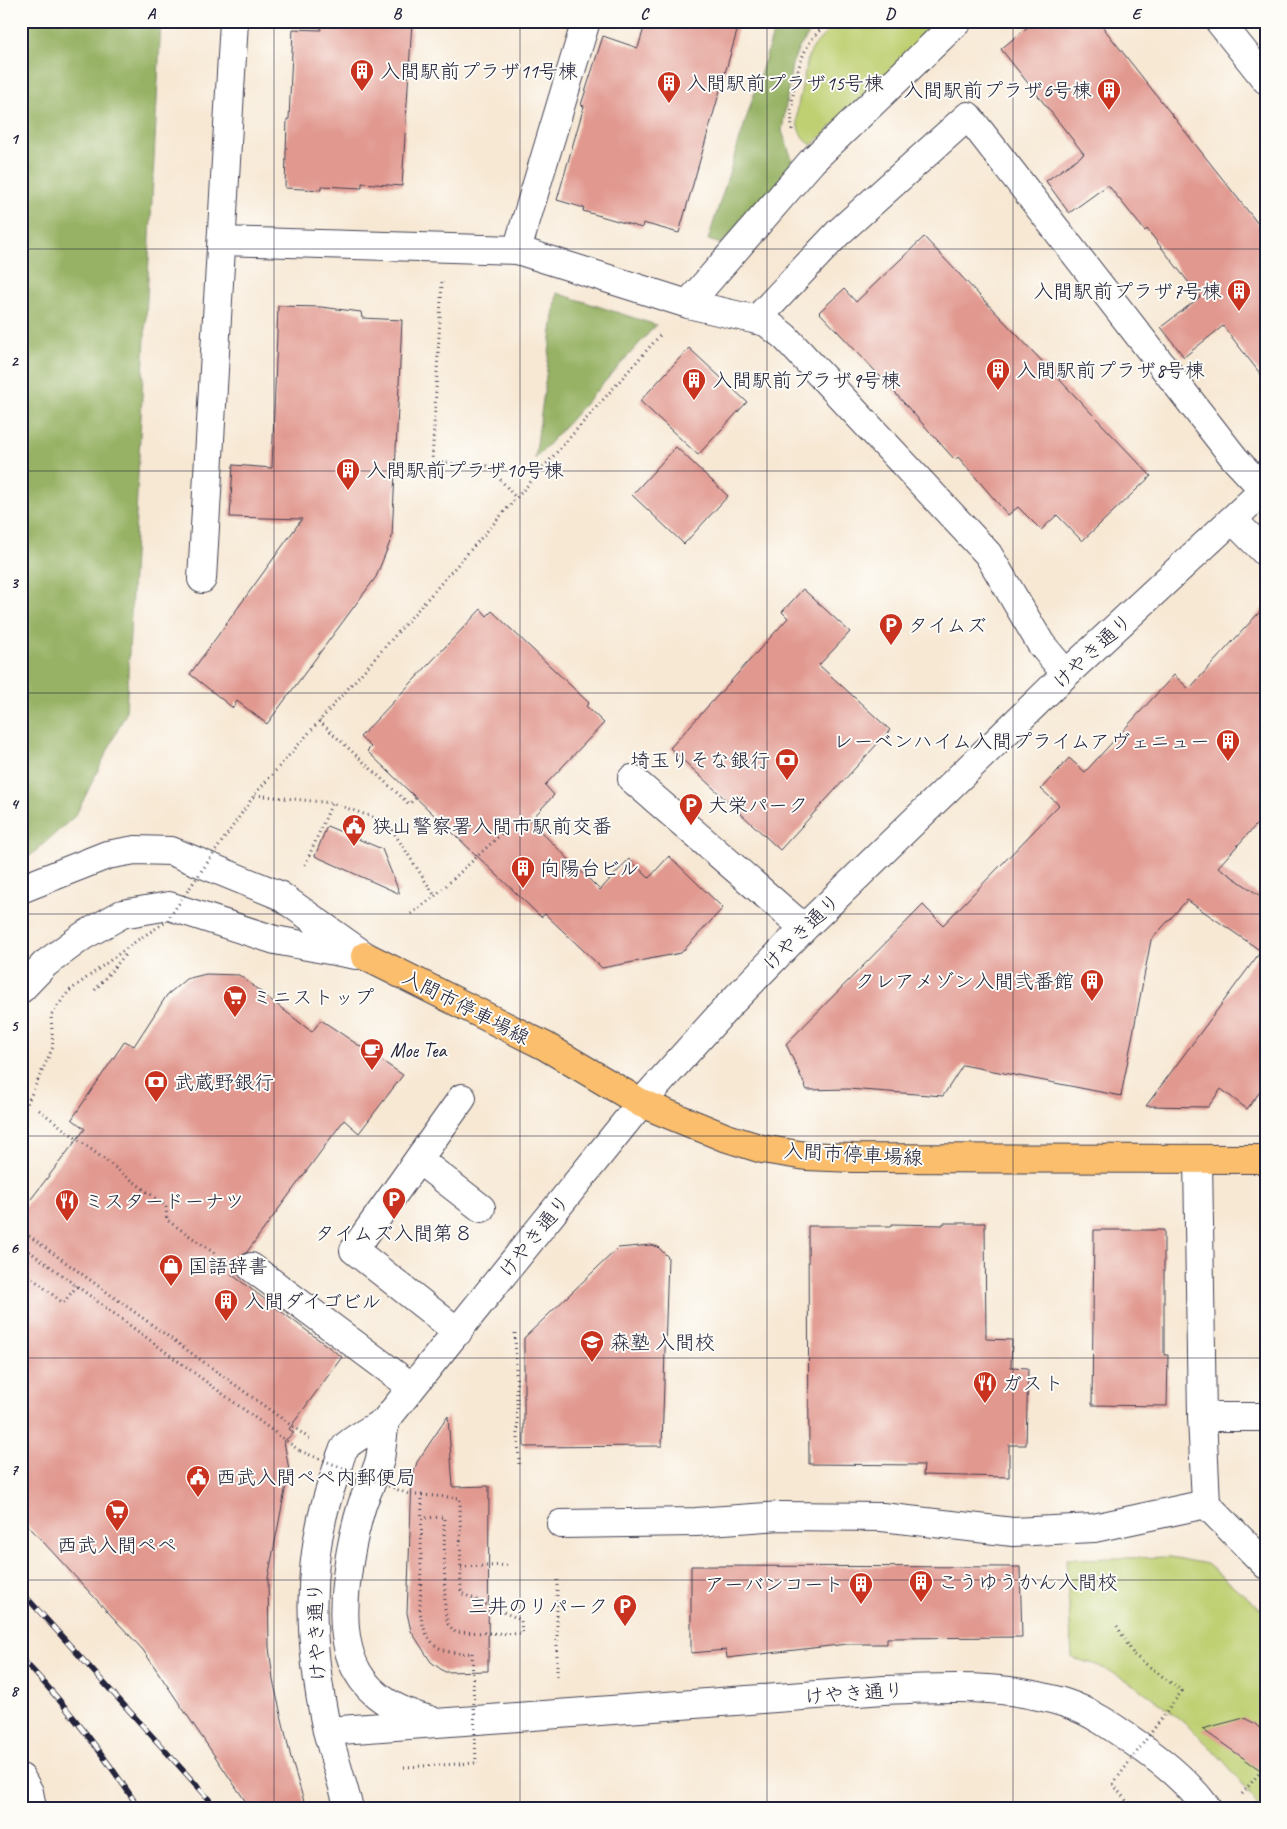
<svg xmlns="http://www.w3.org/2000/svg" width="1287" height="1829" viewBox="0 0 1287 1829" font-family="Caveat,'Klee One',sans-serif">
<rect width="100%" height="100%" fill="#fdfcf7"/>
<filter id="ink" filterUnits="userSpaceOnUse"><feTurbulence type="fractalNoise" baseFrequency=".02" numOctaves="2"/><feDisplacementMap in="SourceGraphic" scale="10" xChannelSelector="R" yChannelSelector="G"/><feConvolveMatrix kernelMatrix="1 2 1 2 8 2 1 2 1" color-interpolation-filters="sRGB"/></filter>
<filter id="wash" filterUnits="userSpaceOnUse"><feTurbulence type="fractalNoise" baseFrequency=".0096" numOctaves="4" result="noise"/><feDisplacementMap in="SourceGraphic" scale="20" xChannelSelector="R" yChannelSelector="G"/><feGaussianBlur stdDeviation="1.12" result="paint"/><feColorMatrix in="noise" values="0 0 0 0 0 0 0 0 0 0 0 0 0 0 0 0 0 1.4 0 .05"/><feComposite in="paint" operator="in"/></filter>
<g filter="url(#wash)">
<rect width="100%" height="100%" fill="#f7e8d4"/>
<path fill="#bfd073" stroke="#707957" d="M 841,21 L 942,21 L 812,145 C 788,131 799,103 803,82 C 805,73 806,63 809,55 C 816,41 828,30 841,21 Z
M 1171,1557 L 1207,1564 L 1266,1613 L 1266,1808 L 1259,1808 C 1227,1754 1152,1688 1094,1664 C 1087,1662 1079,1660 1072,1658 L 1066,1559 Z"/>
<path fill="#97b265" stroke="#5c6a50" d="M 21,21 L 161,21 L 126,713 L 76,815 L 21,864 Z
M 777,21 L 818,21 L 799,48 L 792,64 L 782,131 L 794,165 L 779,184 L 721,244 L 708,240 Z
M 557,293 L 656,325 L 535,459 Z"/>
<g id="blocks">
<path fill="#e1988f" d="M 322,21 L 412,21 L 402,186 L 362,183 L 362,188 L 321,186 L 321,190 L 285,188 L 287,119 L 289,119 L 293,29 L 321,30 Z
M 646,21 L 740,21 L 679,233 L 643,223 L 642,228 L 583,211 L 584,208 L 557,200 L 584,106 L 581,105 L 603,36 L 638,48 Z
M 1035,21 L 1098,21 L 1266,234 L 1266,381 L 1223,326 L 1184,357 L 1161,327 L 1200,297 L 1147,229 L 1145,231 L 1108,185 L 1069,213 L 1046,181 L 1084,154 L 1001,49 Z
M 924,237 L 1151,476 L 1082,541 L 1057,515 L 1041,530 L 1018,507 L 1008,515 L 958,457 L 955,460 L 879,375 L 819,312 L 844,289 L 856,302 Z
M 278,306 L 321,307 L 361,312 L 362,318 L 402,320 L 392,537 L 376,577 L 267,724 L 237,701 L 233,708 L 190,674 L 302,519 L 230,517 L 233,465 L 272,468 Z
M 689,348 L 747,402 L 698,455 L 640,401 Z
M 676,447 L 728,496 L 684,544 L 632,495 Z
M 803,589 L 850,632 L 819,665 L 890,730 L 780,850 L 670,748 L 788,618 L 782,612 Z
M 1266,605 L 1266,814 L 1218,867 L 1266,900 L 1266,1084 L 1247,1109 L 1221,1089 L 1208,1107 L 1146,1106 L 1261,951 L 1187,900 L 1151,940 L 1121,1096 L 963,1065 L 943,1096 L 848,1089 L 807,1090 L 786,1044 L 923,905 L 943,925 L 1059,805 L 1041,789 L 1069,758 L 1085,772 L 1174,675 L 1189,689 Z
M 481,609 L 487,616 L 492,611 L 589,703 L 586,706 L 604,723 L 545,785 L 554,795 L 530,821 L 600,890 L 629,859 L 649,878 L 669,856 L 723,908 L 681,953 L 602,968 L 545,914 L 541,917 L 367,751 L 371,747 L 360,737 Z
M 327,826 L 382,849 L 400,894 L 315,856 Z
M 206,974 L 239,975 L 312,1032 L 321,1020 L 403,1075 L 359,1133 L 344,1120 L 247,1252 L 238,1258 L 236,1267 L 231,1274 L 342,1357 L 289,1429 L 294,1433 L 284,1441 L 289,1470 L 268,1578 L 269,1647 L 273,1680 L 291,1758 L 306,1808 L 250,1808 L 143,1650 L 21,1518 L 21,1212 L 85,1129 L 72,1119 L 125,1041 L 134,1046 L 167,995 L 186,979 Z
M 943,1223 L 985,1223 L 986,1339 L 1012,1340 L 1011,1367 L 1028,1368 L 1026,1445 L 1009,1445 L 1009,1477 L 923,1475 L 924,1465 L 809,1464 L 808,1226 L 892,1226 L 892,1224 L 943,1225 Z
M 1094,1230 L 1164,1230 L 1164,1355 L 1168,1355 L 1167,1406 L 1092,1405 Z
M 651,1245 L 658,1247 L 668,1257 L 662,1446 L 524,1447 L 524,1338 L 618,1248 Z
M 448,1416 L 453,1487 L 489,1486 L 488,1671 L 445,1672 L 431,1662 L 411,1631 L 407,1613 L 412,1479 L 417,1462 Z
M 691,1566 L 1020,1567 L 1022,1637 L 887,1638 L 887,1644 L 847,1644 L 727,1658 L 726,1650 L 691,1653 Z
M 1244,1718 L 1254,1723 L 1266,1734 L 1266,1774 L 1202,1729 Z"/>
</g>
</g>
<g filter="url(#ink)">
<use href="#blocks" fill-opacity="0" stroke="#424052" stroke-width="1"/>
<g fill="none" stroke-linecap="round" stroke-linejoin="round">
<g stroke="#424052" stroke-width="30">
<path id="minor" d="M 1219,21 L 1266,80
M 222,241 L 517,250 L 688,304 L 766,322 L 785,337 L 988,554 L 1041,644 L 1066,674
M 517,250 L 586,21
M 688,304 L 812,161 L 958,21
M 756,320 L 838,233 L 968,116 L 1235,459 L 1264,490
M 1233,520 L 1266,553
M 202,579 L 234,21
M 632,779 L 804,928
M 21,889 L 107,855 L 135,850 L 171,851 L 279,895 L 365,956
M 21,989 L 45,964 L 83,936 L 122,914 L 169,906 L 275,940 L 356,955
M 1198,1159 L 1202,1417 L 1206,1504 L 1266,1565
M 419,1160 L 481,1208
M 251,1267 L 412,1387
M 458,1332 L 354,1250 L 462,1098
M 1202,1417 L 1266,1417
M 385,1421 C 383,1433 382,1447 380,1459 C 376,1475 367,1490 362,1505 C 354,1531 349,1557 346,1584 C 338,1655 356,1701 430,1720
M 561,1524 L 696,1522 L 780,1516 L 882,1517 L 1013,1532 L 1094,1528 L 1206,1504
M 327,1731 L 349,1808
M 21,1778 L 29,1792 L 32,1808
M 1207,1808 C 1187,1781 1161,1760 1134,1742 C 1113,1727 1090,1711 1065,1703 C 1006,1684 945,1687 884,1690 L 327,1731 C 309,1647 304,1560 334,1478 C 337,1470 341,1451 346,1446 C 354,1438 374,1428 385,1421 L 641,1103 L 730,1004 L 804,928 L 1066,674 L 1266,488"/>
</g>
<g stroke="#424052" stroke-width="30">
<path id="major" d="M 365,956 L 545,1046 L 641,1103 L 724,1137 L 762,1149 L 806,1156 L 853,1158 L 1266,1159"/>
</g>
<path stroke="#424052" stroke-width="3" stroke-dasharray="1 4" stroke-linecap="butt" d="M 792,130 C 790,102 795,66 810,42 C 815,34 823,28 829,21
M 442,282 L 432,462 L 489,466 L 516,498
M 319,721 L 409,804 L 416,798
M 255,795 L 332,803 L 387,822 L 435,896
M 244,810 L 255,794 L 662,333
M 305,865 L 332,803
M 411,914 L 435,896 L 516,820
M 95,990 L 125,955
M 39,1110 L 166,1206 L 167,1220 L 217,1255
M 21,1230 L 310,1439
M 21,1245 L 300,1451
M 21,1269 L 63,1303 L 77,1286
M 515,1333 L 519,1467
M 411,1495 L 422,1495 L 420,1611 C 425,1644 438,1655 472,1653
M 422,1495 L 460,1498 L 461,1593 L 521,1620 L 522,1634 L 455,1632 L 448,1624 L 445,1611 L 444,1517 L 423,1518
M 461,1567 L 510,1565
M 557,1580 L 557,1679
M 1117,1626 L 1134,1655
M 404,1767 L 476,1763
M 1113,1784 L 1132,1808
M 1242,1794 L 1266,1765"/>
<use href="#minor" stroke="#fff" stroke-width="28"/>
<use href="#major" stroke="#fabe6d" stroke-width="28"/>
<g stroke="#22223b" stroke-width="5.5">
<path id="rail" d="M 21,1594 L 29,1600 L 208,1798 L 214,1808
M 21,1658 C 65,1703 104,1755 139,1808"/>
</g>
<use href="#rail" stroke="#fdfcf7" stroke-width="4" stroke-dasharray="11" stroke-linecap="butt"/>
<path stroke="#424052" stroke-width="3" stroke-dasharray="1 4" stroke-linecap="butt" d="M 21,1117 L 53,1047 L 51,1015 L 69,991 L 139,939 L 166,922 L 244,810
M 300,1451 L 411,1495
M 472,1653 L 476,1763
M 1113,1784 L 1182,1691 L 1134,1655"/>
</g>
</g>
<path fill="none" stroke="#22223b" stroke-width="1" stroke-opacity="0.55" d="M 274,21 L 274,1808M 520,21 L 520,1808M 767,21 L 767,1808M 1013,21 L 1013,1808M 21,249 L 1266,249M 21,471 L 1266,471M 21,693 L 1266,693M 21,914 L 1266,914M 21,1136 L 1266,1136M 21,1358 L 1266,1358M 21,1580 L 1266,1580"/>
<defs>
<g id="building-pin" transform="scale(1.25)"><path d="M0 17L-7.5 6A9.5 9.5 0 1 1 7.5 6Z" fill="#c8321e" stroke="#fdfcf7"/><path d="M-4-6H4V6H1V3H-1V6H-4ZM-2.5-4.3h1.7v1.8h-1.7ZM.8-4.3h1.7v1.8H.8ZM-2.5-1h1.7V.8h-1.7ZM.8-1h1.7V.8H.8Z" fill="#fff"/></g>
<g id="parking-pin" transform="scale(1.25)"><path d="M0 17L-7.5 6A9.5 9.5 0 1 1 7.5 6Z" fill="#c8321e" stroke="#fdfcf7"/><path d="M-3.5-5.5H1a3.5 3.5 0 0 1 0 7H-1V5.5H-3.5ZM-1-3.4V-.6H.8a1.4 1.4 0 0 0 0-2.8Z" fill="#fff"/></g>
<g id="bank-pin" transform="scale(1.25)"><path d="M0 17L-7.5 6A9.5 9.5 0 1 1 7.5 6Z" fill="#c8321e" stroke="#fdfcf7"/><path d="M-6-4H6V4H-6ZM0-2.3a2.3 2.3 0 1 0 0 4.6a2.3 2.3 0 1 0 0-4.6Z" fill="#fff"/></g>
<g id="civic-pin" transform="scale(1.25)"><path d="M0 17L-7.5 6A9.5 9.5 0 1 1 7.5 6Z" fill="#c8321e" stroke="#fdfcf7"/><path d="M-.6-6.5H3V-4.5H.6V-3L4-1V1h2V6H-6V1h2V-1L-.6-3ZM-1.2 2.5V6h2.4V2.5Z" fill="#fff"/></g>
<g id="supermarket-pin" transform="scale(1.25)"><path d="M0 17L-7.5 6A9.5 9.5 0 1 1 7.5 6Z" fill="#c8321e" stroke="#fdfcf7"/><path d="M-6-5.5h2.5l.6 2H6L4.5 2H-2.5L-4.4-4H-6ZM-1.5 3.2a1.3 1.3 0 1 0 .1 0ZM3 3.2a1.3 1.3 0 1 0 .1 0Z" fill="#fff"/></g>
<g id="cafe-pin" transform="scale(1.25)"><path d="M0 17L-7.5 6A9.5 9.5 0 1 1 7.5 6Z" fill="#c8321e" stroke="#fdfcf7"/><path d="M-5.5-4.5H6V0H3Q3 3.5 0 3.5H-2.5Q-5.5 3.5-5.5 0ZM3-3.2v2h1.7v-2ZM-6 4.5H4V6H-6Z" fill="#fff"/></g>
<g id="restaurant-pin" transform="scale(1.25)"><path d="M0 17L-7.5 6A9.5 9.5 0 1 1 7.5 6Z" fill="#c8321e" stroke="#fdfcf7"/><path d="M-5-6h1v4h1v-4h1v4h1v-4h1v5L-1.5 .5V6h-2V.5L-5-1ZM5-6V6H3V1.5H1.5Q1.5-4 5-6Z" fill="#fff"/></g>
<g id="shop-pin" transform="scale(1.25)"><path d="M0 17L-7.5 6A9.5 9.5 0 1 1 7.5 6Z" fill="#c8321e" stroke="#fdfcf7"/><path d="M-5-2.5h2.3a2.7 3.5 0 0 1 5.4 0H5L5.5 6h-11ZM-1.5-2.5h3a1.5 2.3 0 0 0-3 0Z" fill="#fff"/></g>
<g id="school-pin" transform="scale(1.25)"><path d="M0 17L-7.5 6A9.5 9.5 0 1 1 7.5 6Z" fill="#c8321e" stroke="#fdfcf7"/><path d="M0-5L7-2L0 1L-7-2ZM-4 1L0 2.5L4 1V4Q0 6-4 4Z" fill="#fff"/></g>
</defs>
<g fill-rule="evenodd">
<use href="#building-pin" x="362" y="71"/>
<use href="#building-pin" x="669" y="83"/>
<use href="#building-pin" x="1109" y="90"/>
<use href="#building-pin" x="1239" y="291"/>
<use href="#building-pin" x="998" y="370"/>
<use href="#building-pin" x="694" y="380"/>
<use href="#building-pin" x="348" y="470"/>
<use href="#parking-pin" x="891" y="625"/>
<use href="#building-pin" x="1228" y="741"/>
<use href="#bank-pin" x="787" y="760"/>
<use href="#parking-pin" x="691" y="805"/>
<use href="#civic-pin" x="354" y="826"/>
<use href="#building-pin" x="523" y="868"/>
<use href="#building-pin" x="1092" y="981"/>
<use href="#supermarket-pin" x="235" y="997"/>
<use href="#cafe-pin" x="372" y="1050"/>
<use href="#bank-pin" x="156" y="1082"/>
<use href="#parking-pin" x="394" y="1199"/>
<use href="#restaurant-pin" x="67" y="1201"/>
<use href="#shop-pin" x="171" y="1266"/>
<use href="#building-pin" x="226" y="1301"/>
<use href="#school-pin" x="592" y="1342"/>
<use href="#restaurant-pin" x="985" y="1383"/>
<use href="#civic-pin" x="198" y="1477"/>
<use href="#supermarket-pin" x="117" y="1511"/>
<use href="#building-pin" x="921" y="1582"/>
<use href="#building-pin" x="861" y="1584"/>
<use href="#parking-pin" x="625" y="1606"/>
</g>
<g text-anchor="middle" stroke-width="4" stroke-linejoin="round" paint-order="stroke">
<g font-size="20" fill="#22223b" stroke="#fdfcf7" text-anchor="start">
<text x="380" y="78">入間駅前プラザ11号棟</text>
<text x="686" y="90">入間駅前プラザ15号棟</text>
<text x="1092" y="97" text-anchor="end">入間駅前プラザ6号棟</text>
<text x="1222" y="298" text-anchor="end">入間駅前プラザ7号棟</text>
<text x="1016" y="377">入間駅前プラザ8号棟</text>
<text x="712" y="387">入間駅前プラザ9号棟</text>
<text x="366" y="477">入間駅前プラザ10号棟</text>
<text x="908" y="632">タイムズ</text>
<text x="1210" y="748" text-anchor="end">レーベンハイム入間プライムアヴェニュー</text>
<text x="770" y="767" text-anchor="end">埼玉りそな銀行</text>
<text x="708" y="812">大栄パーク</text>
<text x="372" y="833">狭山警察署入間市駅前交番</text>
<text x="540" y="875">向陽台ビル</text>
<text x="1074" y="988" text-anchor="end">クレアメゾン入間弐番館</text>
<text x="252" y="1004">ミニストップ</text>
<text x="390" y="1057">Moe Tea</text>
<text x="174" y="1089">武蔵野銀行</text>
<text x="84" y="1208">ミスタードーナツ</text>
<text x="394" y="1240" text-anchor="middle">タイムズ入間第８</text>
<text x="188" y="1273">国語辞書</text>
<text x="244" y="1308">入間ダイゴビル</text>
<text x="610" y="1349">森塾 入間校</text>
<text x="1002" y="1390">ガスト</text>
<text x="216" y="1484">西武入間ぺぺ内郵便局</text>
<text x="117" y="1552" text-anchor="middle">西武入間ペペ</text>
<text x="938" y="1589">こうゆうかん入間校</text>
<text x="844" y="1591" text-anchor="end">アーバンコート</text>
<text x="608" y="1613" text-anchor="end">三井のリパーク</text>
</g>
<g font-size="20" fill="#22223b" stroke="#fdfcf7">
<text transform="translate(1092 651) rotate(-43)" y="7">けやき通り</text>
<text transform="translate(801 932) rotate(-45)" y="7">けやき通り</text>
<text transform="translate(466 1007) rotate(27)" y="7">入間市停車場線</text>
<text transform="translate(853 1154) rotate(3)" y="7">入間市停車場線</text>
<text transform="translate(534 1236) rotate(-51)" y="7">けやき通り</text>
<text transform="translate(316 1632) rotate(-92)" y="7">けやき通り</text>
<text transform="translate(854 1693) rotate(-4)" y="7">けやき通り</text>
</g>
</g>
<rect width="1287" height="1829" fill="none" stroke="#fdfcf7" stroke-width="55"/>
<rect x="28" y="28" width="1232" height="1774" fill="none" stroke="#22223b" stroke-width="2"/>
<g font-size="16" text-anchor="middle" font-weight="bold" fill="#22223b">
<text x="151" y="19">A</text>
<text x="397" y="19">B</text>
<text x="644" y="19">C</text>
<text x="890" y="19">D</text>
<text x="1136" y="19">E</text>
<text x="14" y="144">1</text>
<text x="14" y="366">2</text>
<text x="14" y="588">3</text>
<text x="14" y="809">4</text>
<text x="14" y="1031">5</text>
<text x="14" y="1253">6</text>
<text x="14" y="1475">7</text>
<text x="14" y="1696">8</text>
</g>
</svg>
